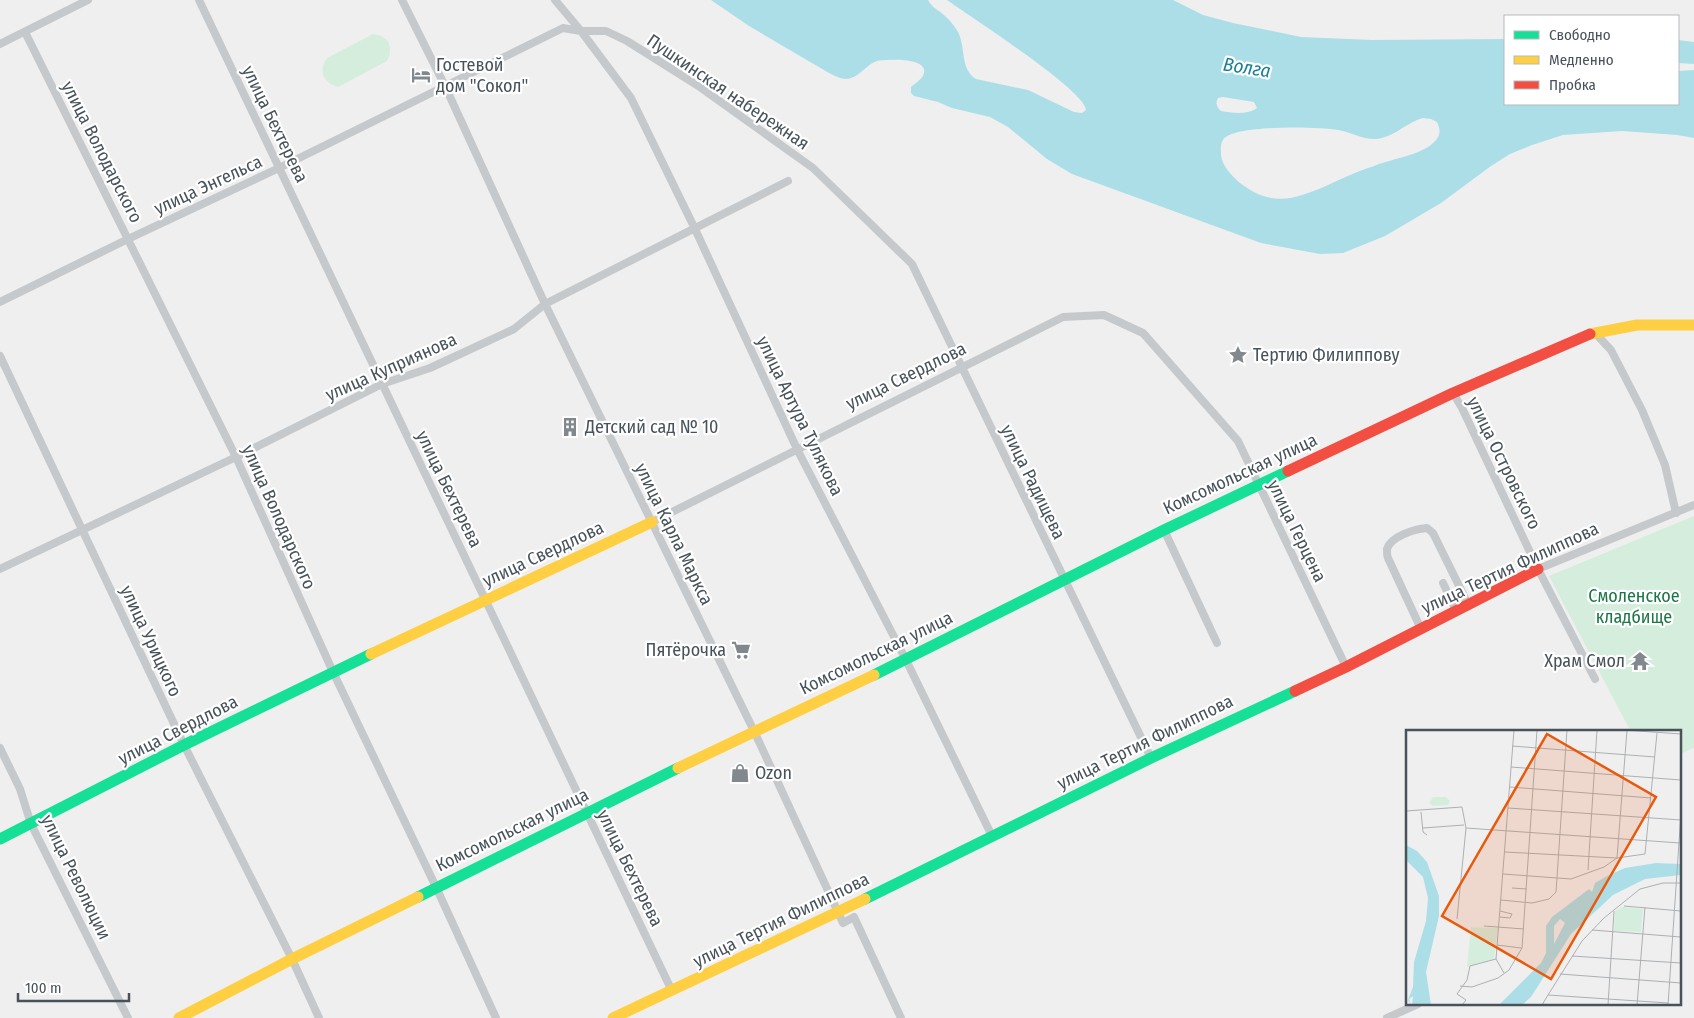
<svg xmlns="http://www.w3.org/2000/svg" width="1694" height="1018" viewBox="0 0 1694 1018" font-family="'Fira Sans Condensed',sans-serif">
<rect width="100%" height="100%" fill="#efefef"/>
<path fill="#d5eddd" d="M 373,34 C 389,36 394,47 387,61 L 338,87 C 323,83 318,71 327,58 Z
M 1694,516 L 1694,748 L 1680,754 L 1680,732 L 1631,732 L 1549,576 Z"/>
<path fill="#acdee8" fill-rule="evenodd" d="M 711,0 L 928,0 C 932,8 939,10 945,16 C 950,20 955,27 958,32 C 966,48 960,69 976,79 L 1028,90 L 1074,112 L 1082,113 L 1086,110 C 1085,90 969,16 947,0 L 1173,0 L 1203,15 L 1233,23 L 1301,37 L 1372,40 L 1505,39 L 1505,104 L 1678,104 L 1678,71 L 1694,70 L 1694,138 L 1677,135 L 1622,131 L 1563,135 L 1532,145 L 1510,154 L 1491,166 L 1441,203 L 1385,236 L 1343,253 L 1320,254 L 1261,243 L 1072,174 L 1047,159 L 1008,127 L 990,117 L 952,108 L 938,102 L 914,96 L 911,93 L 911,87 C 915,83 923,79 924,73 C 928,57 886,59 877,61 C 867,64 861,75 851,78 C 843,81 836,76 829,73 L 749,26 ZM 1223,97 L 1254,102 L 1257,108 C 1248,115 1232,113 1221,111 C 1217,107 1215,104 1218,98 ZM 1423,118 L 1431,119 L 1437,122 C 1439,127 1441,132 1438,137 C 1428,155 1392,158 1374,166 C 1358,171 1343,178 1328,185 C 1294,200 1271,207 1240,183 C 1232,176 1222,166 1221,155 C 1221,151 1220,144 1223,140 C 1233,124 1319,127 1338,130 C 1351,132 1361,139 1375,139 C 1394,138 1405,123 1423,118 Z
M 1678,40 L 1694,42 L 1694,64 L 1678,63 Z"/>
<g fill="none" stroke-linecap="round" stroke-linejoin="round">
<path stroke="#c6c9cb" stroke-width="8" d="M 199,0 L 672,991
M 402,0 L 445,86 L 545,304 L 754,731 L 843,923 L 854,917 L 901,1018
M 555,0 L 581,31 L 606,31 L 627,41 L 697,85 L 813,168 L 912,264 L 1151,758
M 25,32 L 236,457 L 333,672 L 436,887 L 496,1018
M 0,44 L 88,0
M 0,302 L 128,239 L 279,168 L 563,28 L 581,31 L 631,98 L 695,229 L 797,449 L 906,660 L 992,836
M 1594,332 L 1611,350 L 1642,410 L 1665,465 L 1676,513
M 0,356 L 184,745 L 292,959 L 319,1018
M 1453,393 L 1462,408 L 1538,569 L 1595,679
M 652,522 L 1063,317 L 1104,315 L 1143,333 L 1238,441 L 1346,667
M 1164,530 L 1217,643
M 0,569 L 236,457 L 382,384 L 430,368 L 514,329 L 545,304 L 788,181
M 1538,569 L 1694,505
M 1443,583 L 1456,610
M 1421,629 L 1388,558 C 1387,556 1387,551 1387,549 C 1391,536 1415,529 1427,528 L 1433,533 L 1468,604
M 0,748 L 20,789 L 31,824 L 128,1018
M 1387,1018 L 1418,1004"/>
<path stroke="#16e098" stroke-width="11" d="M 874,675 L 1164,530 L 1288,471
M 0,839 L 184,745 L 371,654
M 418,897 L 678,768
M 865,899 L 1151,758 L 1295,691"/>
<path stroke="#ffcf43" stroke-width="11" d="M 1590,334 L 1637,325 L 1694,325
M 371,654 L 652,522
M 678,768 L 874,675
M 179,1018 L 292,959 L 418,897
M 613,1018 L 865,899"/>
<path stroke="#f24e42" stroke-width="11" d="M 1288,471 L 1453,393 L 1590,334
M 1295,691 L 1346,667 L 1538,569"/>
</g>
<defs>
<g id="hotel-bare" transform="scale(1.5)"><path d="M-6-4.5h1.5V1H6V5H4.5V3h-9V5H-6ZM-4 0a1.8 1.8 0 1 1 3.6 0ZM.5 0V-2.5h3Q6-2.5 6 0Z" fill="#82898e" stroke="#fff" stroke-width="2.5" paint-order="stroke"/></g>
<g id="sight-bare" transform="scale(1.5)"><path d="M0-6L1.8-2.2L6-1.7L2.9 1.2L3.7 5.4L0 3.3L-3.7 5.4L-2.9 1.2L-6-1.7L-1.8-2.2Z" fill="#82898e" stroke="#fff" stroke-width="2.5" paint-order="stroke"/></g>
<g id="building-bare" transform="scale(1.5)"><path d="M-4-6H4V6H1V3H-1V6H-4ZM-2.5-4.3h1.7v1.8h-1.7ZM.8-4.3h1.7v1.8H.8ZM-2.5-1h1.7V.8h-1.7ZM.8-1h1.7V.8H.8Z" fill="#82898e" stroke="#fff" stroke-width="2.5" paint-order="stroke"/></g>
<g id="supermarket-bare" transform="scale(1.5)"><path d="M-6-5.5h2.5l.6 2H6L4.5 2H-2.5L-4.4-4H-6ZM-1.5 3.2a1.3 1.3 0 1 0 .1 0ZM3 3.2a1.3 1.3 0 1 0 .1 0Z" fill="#82898e" stroke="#fff" stroke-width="2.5" paint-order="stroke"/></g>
<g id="temple-bare" transform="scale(1.5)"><path d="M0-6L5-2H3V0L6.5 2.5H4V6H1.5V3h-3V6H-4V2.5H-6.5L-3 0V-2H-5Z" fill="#82898e" stroke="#fff" stroke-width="2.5" paint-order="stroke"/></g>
<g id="shop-bare" transform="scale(1.5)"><path d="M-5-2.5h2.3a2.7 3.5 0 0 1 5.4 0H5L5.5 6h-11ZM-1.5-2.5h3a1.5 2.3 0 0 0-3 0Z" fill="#82898e" stroke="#fff" stroke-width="2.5" paint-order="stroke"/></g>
</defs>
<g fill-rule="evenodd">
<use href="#hotel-bare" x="421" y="75"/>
<use href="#sight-bare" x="1238" y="355"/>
<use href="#building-bare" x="570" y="427"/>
<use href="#supermarket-bare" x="741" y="650"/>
<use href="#temple-bare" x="1640" y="661"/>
<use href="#shop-bare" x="740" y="773"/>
</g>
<g text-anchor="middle" stroke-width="4.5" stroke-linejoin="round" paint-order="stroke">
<g font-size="18" fill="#47525a" stroke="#fff" text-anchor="start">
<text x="436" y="71">Гостевой<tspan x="436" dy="21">дом "Сокол"</tspan></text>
<text x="1253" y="361">Тертию Филиппову</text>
<text x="585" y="433">Детский сад № 10</text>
<text x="726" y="656" text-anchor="end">Пятёрочка</text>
<text x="1625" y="667" text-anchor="end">Храм Смол</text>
<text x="755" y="779">Ozon</text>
</g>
<g font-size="18" fill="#47525a" stroke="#fff">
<text transform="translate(728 92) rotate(34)" y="6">Пушкинская набережная</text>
<text transform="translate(275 124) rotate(64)" y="6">улица Бехтерева</text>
<text transform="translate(102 152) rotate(63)" y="6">улица Володарского</text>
<text transform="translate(208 185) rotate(-25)" y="6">улица Энгельса</text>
<text transform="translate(391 367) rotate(-24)" y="6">улица Куприянова</text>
<text transform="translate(906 376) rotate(-26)" y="6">улица Свердлова</text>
<text transform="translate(800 416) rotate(64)" y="6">улица Артура Тулякова</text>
<text transform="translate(1504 463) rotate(64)" y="6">улица Островского</text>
<text transform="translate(1240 474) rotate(-25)" y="6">Комсомольская улица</text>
<text transform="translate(1033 482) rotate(64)" y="6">улица Радищева</text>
<text transform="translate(449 489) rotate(64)" y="6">улица Бехтерева</text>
<text transform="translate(279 517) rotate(66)" y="6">улица Володарского</text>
<text transform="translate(1297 531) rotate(64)" y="6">улица Герцена</text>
<text transform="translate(674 534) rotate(64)" y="6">улица Карла Маркса</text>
<text transform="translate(543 554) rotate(-25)" y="6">улица Свердлова</text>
<text transform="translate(1510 568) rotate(-25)" y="6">улица Тертия Филиппова</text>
<text transform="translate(151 641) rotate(65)" y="6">улица Урицкого</text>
<text transform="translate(876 653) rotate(-26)" y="6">Комсомольская улица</text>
<text transform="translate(178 730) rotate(-27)" y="6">улица Свердлова</text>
<text transform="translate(1145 742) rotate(-26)" y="6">улица Тертия Филиппова</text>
<text transform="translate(512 830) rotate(-26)" y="6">Комсомольская улица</text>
<text transform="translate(630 868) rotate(64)" y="6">улица Бехтерева</text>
<text transform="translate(76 877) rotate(64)" y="6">улица Революции</text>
<text transform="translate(781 920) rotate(-26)" y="6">улица Тертия Филиппова</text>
</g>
<g font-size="18" fill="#1d7647" stroke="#fff">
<text x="1634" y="602">Смоленское<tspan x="1634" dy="21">кладбище</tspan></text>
</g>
<g font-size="19" font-style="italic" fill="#167f97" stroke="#fff">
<text transform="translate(1247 67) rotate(9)" y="7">Волга</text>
</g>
</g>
<g transform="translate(1406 730)">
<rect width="275" height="275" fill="#efefef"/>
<path d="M 27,67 L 40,67 L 44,71 L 42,75 L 27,76 L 23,73 ZM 217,177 L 237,179 L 235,202 L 208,201 L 209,181 ZM 65,197 L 92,198 L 88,229 L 61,237 Z" fill="#d5eddd"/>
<path d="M 0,115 L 11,121 L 21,132 L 33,166 L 33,186 L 20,242 L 25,275 L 6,275 L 7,266 L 3,269 L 5,275 L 2,270 L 7,257 L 8,232 L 20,191 L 22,168 L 17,147 L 0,130 ZM 250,133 L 275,134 L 275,145 L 239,149 L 207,165 L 165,204 L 125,267 L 116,275 L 93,275 L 135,233 L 140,223 L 140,196 L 146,187 L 183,159 L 186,162 L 189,153 L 201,146 L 219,138 ZM 154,189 L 159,193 L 148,214 L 148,196 Z" fill="#acdee8" fill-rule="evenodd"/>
<path fill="none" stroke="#acb0b3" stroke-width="1" d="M 218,0 L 275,4M 106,16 L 249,27M 105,37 L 275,50M 104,57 L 245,68M 102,78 L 275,90M 0,81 L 56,77 L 60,98M 15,82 L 17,102 L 21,105M 17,98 L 58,95M 99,122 L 211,128 L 221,0M 182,140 L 191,0M 97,144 L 165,149 L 198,137 L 211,128 L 239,124 L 251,3M 106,158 L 121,159M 95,170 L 126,173 L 143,169 L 150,162 L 161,0M 218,176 L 275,181M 94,187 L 104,188 L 106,184 L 94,181M 51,189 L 60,98 L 274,113M 78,196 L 118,199M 186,200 L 275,207M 91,215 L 115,218M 166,226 L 275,233M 90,229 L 108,0M 90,229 L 98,243M 154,244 L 275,253M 54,256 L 66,257 L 92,248 L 103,240 L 116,218 L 131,0M 142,265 L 176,211 L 198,188 L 234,159 L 257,153 L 275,153M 56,275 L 60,270 L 51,264 L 61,250 L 64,236 L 90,229M 136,275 L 142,265 L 262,273M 202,275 L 208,181M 231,275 L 239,177M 262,275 L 275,83"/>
<path fill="#e8590c" fill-opacity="0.15" stroke="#e8590c" stroke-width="2.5" d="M 141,4 L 250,67 L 145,249 L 36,186 Z"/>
<rect width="275" height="275" fill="none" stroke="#47525a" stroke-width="2.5"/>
</g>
<rect x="1504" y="15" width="175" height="90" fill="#ffffff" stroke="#b5babd"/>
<rect x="1514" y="31" width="25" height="8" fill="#16e098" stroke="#b5babd"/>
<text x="1549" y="40" font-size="15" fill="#47525a">Свободно</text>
<rect x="1514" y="56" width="25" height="8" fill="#ffcf43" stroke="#b5babd"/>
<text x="1549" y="65" font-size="15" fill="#47525a">Медленно</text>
<rect x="1514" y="81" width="25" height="8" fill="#f24e42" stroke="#b5babd"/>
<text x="1549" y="90" font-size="15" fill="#47525a">Пробка</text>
<path d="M18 993v8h111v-8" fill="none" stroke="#47525a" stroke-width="2.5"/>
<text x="25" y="993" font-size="15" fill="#47525a" stroke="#ffffff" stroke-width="4" paint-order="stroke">100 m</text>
</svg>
